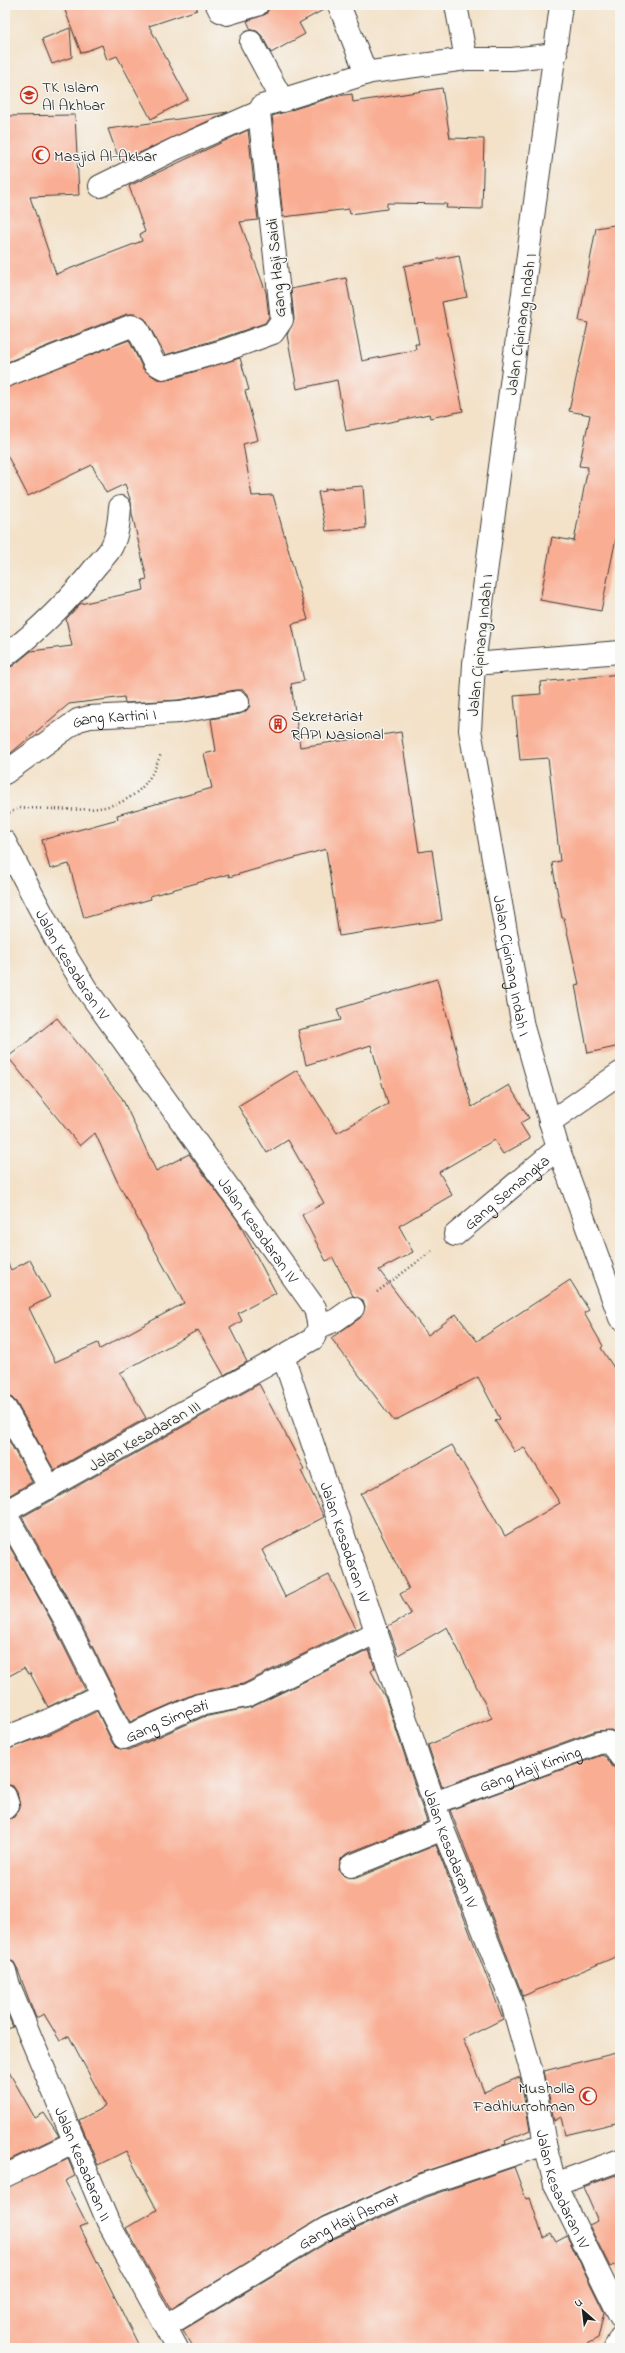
<svg xmlns="http://www.w3.org/2000/svg" width="625" height="2353" viewBox="0 0 625 2353" font-family="'Indie Flower',sans-serif">
<rect width="100%" height="100%" fill="#f6f6f2"/>
<filter id="ink" filterUnits="userSpaceOnUse"><feTurbulence type="fractalNoise" baseFrequency=".025" numOctaves="2"/><feDisplacementMap in="SourceGraphic" scale="8" xChannelSelector="R" yChannelSelector="G"/><feConvolveMatrix kernelMatrix="1 2 1 2 8 2 1 2 1" color-interpolation-filters="sRGB"/></filter>
<filter id="wash" filterUnits="userSpaceOnUse"><feTurbulence type="fractalNoise" baseFrequency=".012" numOctaves="4" result="noise"/><feDisplacementMap in="SourceGraphic" scale="16" xChannelSelector="R" yChannelSelector="G"/><feGaussianBlur stdDeviation="0.9" result="paint"/><feColorMatrix in="noise" values="0 0 0 0 0 0 0 0 0 0 0 0 0 0 0 0 0 1.4 0 .05"/><feComposite in="paint" operator="in"/></filter>
<g filter="url(#wash)">
<rect width="100%" height="100%" fill="#f3e1c8"/>
<g id="blocks">
<path fill="#f9ad93" d="M 63,5 L 197,5 L 197,10 L 149,26 L 188,99 L 151,119 L 117,56 L 107,60 L 102,45 L 81,53 Z
M 271,5 L 327,5 L 327,8 L 299,23 L 305,34 L 271,53 L 262,36 L 257,31 L 251,30 L 247,21 L 266,14 Z
M 70,28 L 72,57 L 52,64 L 42,39 Z
M 442,88 L 450,138 L 484,139 L 482,209 L 446,208 L 447,204 L 387,203 L 387,209 L 350,214 L 349,209 L 283,217 L 272,116 L 336,96 L 352,94 L 353,102 Z
M 228,112 L 120,162 L 108,129 Z
M 75,115 L 79,195 L 30,197 L 56,274 L 142,241 L 140,234 L 145,232 L 129,186 L 248,130 L 258,220 L 240,222 L 266,292 L 269,317 L 265,323 L 219,339 L 165,355 L 145,319 L 135,314 L 127,314 L 5,363 L 5,116 Z
M 620,224 L 620,519 L 601,611 L 540,600 L 552,537 L 574,541 L 588,467 L 579,466 L 590,415 L 569,411 L 588,323 L 579,321 L 596,228 Z
M 459,255 L 467,297 L 442,302 L 463,411 L 430,418 L 429,414 L 346,431 L 337,380 L 297,389 L 287,335 L 294,319 L 291,289 L 346,278 L 362,361 L 416,350 L 415,344 L 419,344 L 404,266 Z
M 129,340 L 143,369 L 157,379 L 166,380 L 240,358 L 249,390 L 245,391 L 258,440 L 243,444 L 252,496 L 273,495 L 308,620 L 292,624 L 304,681 L 291,684 L 300,747 L 401,732 L 419,852 L 432,850 L 442,920 L 339,936 L 326,849 L 229,877 L 229,874 L 150,896 L 151,899 L 84,918 L 69,864 L 50,869 L 42,840 L 118,819 L 117,815 L 212,788 L 204,754 L 216,751 L 211,719 L 240,714 L 246,711 L 250,706 L 248,694 L 243,690 L 236,690 L 178,700 L 125,703 L 124,697 L 69,704 L 5,758 L 5,668 L 13,666 L 31,651 L 72,646 L 66,619 L 80,604 L 144,590 L 142,580 L 147,579 L 132,514 L 131,502 L 125,484 L 106,493 L 92,465 L 28,496 L 5,451 L 5,388 Z
M 363,486 L 366,528 L 326,531 L 318,492 L 326,491 L 325,489 Z
M 620,674 L 620,1046 L 588,1053 L 575,985 L 579,984 L 564,918 L 562,918 L 552,863 L 560,861 L 548,758 L 520,760 L 514,696 L 541,694 L 540,682 Z
M 437,979 L 472,1107 L 509,1085 L 529,1118 L 520,1123 L 530,1139 L 503,1154 L 494,1140 L 439,1172 L 452,1195 L 399,1226 L 413,1252 L 379,1270 L 428,1335 L 456,1314 L 477,1341 L 570,1280 L 589,1310 L 584,1313 L 603,1346 L 601,1348 L 620,1377 L 620,1736 L 611,1730 L 595,1731 L 442,1787 L 428,1745 L 492,1718 L 447,1627 L 398,1655 L 388,1626 L 411,1614 L 400,1594 L 409,1589 L 361,1494 L 452,1445 L 505,1536 L 560,1503 L 524,1447 L 515,1452 L 495,1421 L 500,1419 L 478,1377 L 394,1421 L 331,1338 L 360,1318 L 365,1307 L 363,1300 L 353,1296 L 333,1258 L 326,1261 L 302,1215 L 324,1203 L 288,1140 L 267,1153 L 238,1106 L 297,1070 L 337,1133 L 388,1104 L 371,1045 L 306,1065 L 298,1030 L 341,1020 L 337,1009 Z
M 57,1018 L 122,1098 L 156,1171 L 189,1154 L 238,1221 L 276,1293 L 238,1313 L 242,1321 L 230,1328 L 247,1362 L 224,1375 L 198,1330 L 120,1373 L 146,1418 L 54,1470 L 16,1402 L 11,1397 L 5,1396 L 5,1257 L 11,1270 L 30,1260 L 50,1297 L 29,1308 L 55,1362 L 98,1343 L 100,1349 L 184,1303 L 118,1183 L 95,1133 L 80,1146 L 8,1057 Z
M 259,1384 L 304,1469 L 301,1471 L 324,1517 L 262,1550 L 285,1597 L 329,1575 L 356,1628 L 243,1684 L 194,1694 L 130,1722 L 74,1610 L 22,1517 Z
M 5,1434 L 32,1482 L 5,1498 Z
M 5,1538 L 52,1622 L 85,1689 L 48,1707 L 30,1673 L 28,1674 L 24,1668 L 5,1678 Z
M 369,1650 L 375,1668 L 371,1671 L 386,1699 L 427,1822 L 346,1854 L 341,1859 L 339,1870 L 344,1876 L 356,1878 L 436,1845 L 503,2019 L 463,2039 L 484,2092 L 520,2077 L 530,2130 L 505,2141 L 506,2144 L 417,2174 L 322,2217 L 171,2309 L 126,2228 L 157,2210 L 126,2151 L 98,2165 L 79,2120 L 106,2106 L 69,2036 L 60,2041 L 44,2014 L 36,2018 L 17,1968 L 14,1962 L 5,1959 L 5,1820 L 14,1817 L 20,1807 L 17,1792 L 13,1786 L 5,1784 L 5,1750 L 50,1734 L 97,1711 L 113,1744 L 117,1748 L 129,1750 L 203,1717 L 252,1707 Z
M 602,1755 L 606,1757 L 613,1767 L 620,1768 L 620,1955 L 523,1996 L 450,1810 Z
M 5,2008 L 13,2027 L 5,2030 Z
M 620,2052 L 620,2122 L 565,2135 L 561,2117 L 554,2121 L 544,2071 Z
M 5,2065 L 35,2118 L 44,2113 L 59,2136 L 5,2162 Z
M 68,2159 L 75,2176 L 65,2181 L 87,2224 L 80,2227 L 140,2348 L 5,2348 L 5,2188 Z
M 514,2167 L 526,2199 L 530,2198 L 543,2238 L 551,2234 L 556,2242 L 567,2236 L 604,2312 L 598,2338 L 579,2348 L 194,2348 L 183,2330 L 333,2239 L 427,2197 Z
M 616,2175 L 620,2184 L 620,2273 L 616,2264 L 610,2267 L 589,2225 L 598,2221 L 583,2187 Z"/>
</g>
</g>
<g filter="url(#ink)">
<use href="#blocks" fill-opacity="0" stroke="#3c3a36" stroke-width="1"/>
<g fill="none" stroke-linecap="round" stroke-linejoin="round">
<g stroke="#3c3a36" stroke-width="24">
<g id="minor">
<path d="M 217,5 L 220,11 L 227,14 L 257,5"/>
<path d="M 339,5 L 366,73"/>
<path d="M 456,5 L 466,59"/>
<path id="s1" d="M 561,5 L 474,664 L 470,730 L 523,1027 L 557,1145 L 620,1318"/>
<path d="M 251,42 L 283,101"/>
<path d="M 100,186 L 175,149 L 259,112"/>
<path d="M 5,376 L 131,326 L 137,328 L 154,363 L 163,368 L 223,351 L 273,333 L 282,320 L 259,112 L 262,106 L 371,72 L 466,59 L 512,59 L 556,54"/>
<path d="M 5,656 C 39,630 71,598 97,565 C 102,559 109,553 112,546 C 118,534 119,520 120,507"/>
<path d="M 474,664 L 620,652"/>
<path id="s2" d="M 5,773 L 78,720 L 90,717 L 179,712 L 238,702"/>
<path id="s3" d="M 5,842 L 56,940 L 87,990 L 315,1308 L 319,1327 L 313,1339 L 283,1356 L 5,1512"/>
<path d="M 550,1122 L 620,1073"/>
<path id="s4" d="M 455,1235 L 558,1148"/>
<path d="M 319,1327 L 336,1320 L 353,1308"/>
<path id="s5" d="M 283,1356 L 443,1829 L 511,2000 L 533,2077 L 545,2144 L 555,2184 L 620,2316"/>
<path d="M 5,1408 L 50,1488"/>
<path id="s6" d="M 5,1513 L 63,1616 L 124,1738 L 199,1705 L 247,1696 L 377,1632"/>
<path d="M 5,1738 L 45,1722 L 103,1694"/>
<path d="M 5,1796 L 8,1805 L 5,1808"/>
<path id="s7" d="M 434,1803 L 599,1743 L 608,1742 L 616,1749 L 620,1756"/>
<path d="M 351,1866 L 443,1829"/>
<path id="s8" d="M 5,1971 L 8,1983 L 108,2222 L 177,2348"/>
<path d="M 5,2176 L 75,2142"/>
<path d="M 555,2184 L 620,2160"/>
<path id="s9" d="M 166,2326 L 327,2228 L 422,2185 L 545,2144"/>
<path d="M 615,2348 L 620,2338"/>
</g>
</g>
<path stroke="#3c3a36" stroke-width="2.5" stroke-dasharray="1 3" stroke-linecap="butt" d="M 9,813 L 19,808 C 79,808 138,824 161,753
M 377,1292 L 432,1251"/>
<use href="#minor" stroke="#fff" stroke-width="22"/>
</g>
</g>
<defs>
<g id="school-ring" transform="scale(0.9)"><circle r="9.5" fill="#f6f6f2" stroke="#c8321e" stroke-width="1.5"/><path d="M0-5L7-2L0 1L-7-2ZM-4 1L0 2.5L4 1V4Q0 6-4 4Z" fill="#c8321e"/></g>
<g id="mosque-ring" transform="scale(0.9)"><circle r="9.5" fill="#f6f6f2" stroke="#c8321e" stroke-width="1.5"/><path d="M3.5-4.9A6 6 0 1 0 3.5 4.9A5 5 0 1 1 3.5-4.9Z" fill="#c8321e"/></g>
<g id="building-ring" transform="scale(0.9)"><circle r="9.5" fill="#f6f6f2" stroke="#c8321e" stroke-width="1.5"/><path d="M-4-6H4V6H1V3H-1V6H-4ZM-2.5-4.3h1.7v1.8h-1.7ZM.8-4.3h1.7v1.8H.8ZM-2.5-1h1.7V.8h-1.7ZM.8-1h1.7V.8H.8Z" fill="#c8321e"/></g>
</defs>
<g fill-rule="evenodd">
<use href="#school-ring" x="29" y="95"/>
<use href="#mosque-ring" x="41" y="155"/>
<use href="#building-ring" x="278" y="724"/>
<use href="#mosque-ring" x="588" y="2096"/>
</g>
<g text-anchor="middle" stroke-width="3" stroke-linejoin="round" paint-order="stroke">
<g font-size="16" fill="#1c1c1c" stroke="#f6f6f2" text-anchor="start">
<text x="42" y="92">TK Islam<tspan x="42" dy="18">Al Akhbar</tspan></text>
<text x="54" y="161">Masjid Al-Akbar</text>
<text x="291" y="721">Sekretariat<tspan x="291" dy="18">RAPI Nasional</tspan></text>
<text x="575" y="2093" text-anchor="end">Musholla<tspan x="575" dy="18">Fadhlurrohman</tspan></text>
</g>
<g font-size="16" fill="#1c1c1c" stroke="#f6f6f2">
<text transform="translate(275 268) rotate(-95)" y="6">Gang Haji Saidi</text>
<text transform="translate(520 324) rotate(-82)" y="6">Jalan Cipinang Indah I</text>
<text transform="translate(479 645) rotate(-84)" y="6">Jalan Cipinang Indah I</text>
<text dy="6" stroke="none"><textPath href="#s2" startOffset="126">Gang Kartini I</textPath></text>
<text dy="6" stroke="none"><textPath href="#s3" startOffset="140">Jalan Kesadaran IV</textPath></text>
<text dy="6" stroke="none"><textPath href="#s1" startOffset="970">Jalan Cipinang Indah I</textPath></text>
<text dy="6" stroke="none"><textPath href="#s4" startOffset="67">Gang Semangka</textPath></text>
<text dy="6" stroke="none"><textPath href="#s3" startOffset="464">Jalan Kesadaran IV</textPath></text>
<text transform="translate(144 1435) rotate(-30)" y="6">Jalan Kesadaran III</text>
<text dy="6" stroke="none"><textPath href="#s5" startOffset="196">Jalan Kesadaran IV</textPath></text>
<text dy="6" stroke="none"><textPath href="#s6" startOffset="301">Gang Simpati</textPath></text>
<text dy="6" stroke="none"><textPath href="#s7" startOffset="102">Gang Haji Kiming</textPath></text>
<text dy="6" stroke="none"><textPath href="#s5" startOffset="520">Jalan Kesadaran IV</textPath></text>
<text dy="6" stroke="none"><textPath href="#s8" startOffset="208">Jalan Kesadaran II</textPath></text>
<text dy="6" stroke="none"><textPath href="#s5" startOffset="880">Jalan Kesadaran IV</textPath></text>
<text dy="6" stroke="none"><textPath href="#s9" startOffset="211">Gang Haji Asmat</textPath></text>
</g>
</g>
<rect width="625" height="2353" fill="none" stroke="#f6f6f2" stroke-width="20"/>
<g transform="translate(583 2311) rotate(332)" stroke="#f6f6f2" stroke-width="3" paint-order="stroke">
<path d="M0-3L7 15L0 10L-7 15Z" fill="#1c1c1c"/>
<text y="-6" font-size="11" font-weight="bold" text-anchor="middle" fill="#1c1c1c">U</text>
</g>
</svg>
